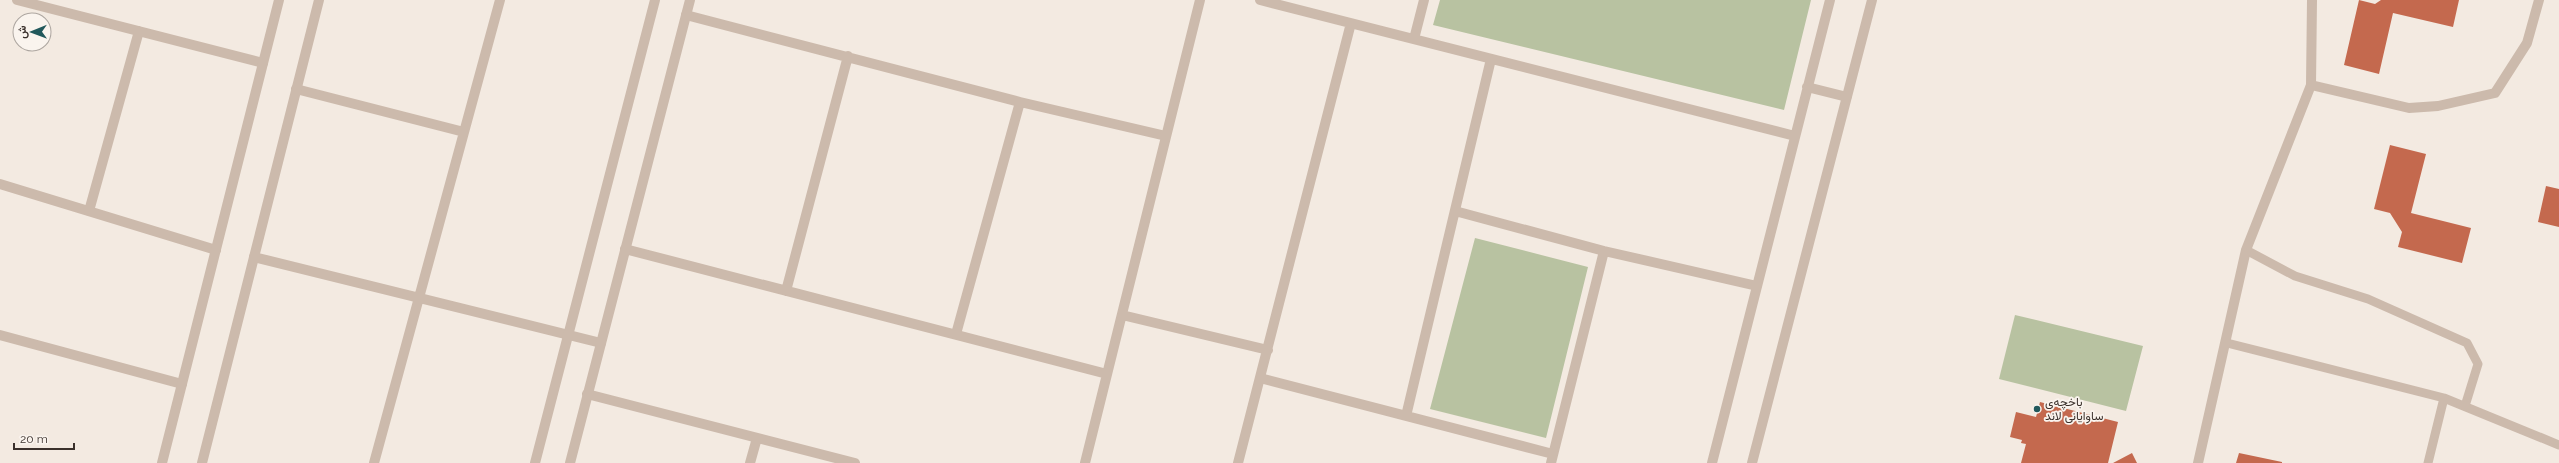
<svg xmlns="http://www.w3.org/2000/svg" width="2559" height="463" viewBox="0 0 2559 463" font-family="Raleway,Vazirmatn,sans-serif">
<rect width="100%" height="100%" fill="#f3eae1"/>
<path fill="#b8c2a1" d="M 1440,0 L 1811,0 L 1784,110 L 1433,25 Z
M 1475,238 L 1588,267 L 1546,438 L 1430,409 Z
M 2015,315 L 2143,346 L 2126,411 L 1999,379 Z"/>
<path fill="#c4694e" d="M 2359,0 L 2375,4 L 2381,0 L 2459,0 L 2453,27 L 2393,13 L 2379,74 L 2344,65 Z
M 2390,145 L 2426,154 L 2411,213 L 2471,228 L 2462,263 L 2398,247 L 2402,232 L 2390,213 L 2374,209 Z
M 2546,186 L 2559,189 L 2559,227 L 2538,222 Z
M 2040,402 L 2118,422 L 2108,463 L 2021,463 L 2026,444 L 2021,443 L 2022,440 L 2010,437 L 2016,412 L 2036,417 Z
M 2132,453 L 2137,463 L 2113,463 Z
M 2239,453 L 2282,462 L 2282,463 L 2236,463 Z"/>
<g fill="none" stroke-linecap="round" stroke-linejoin="round">
<path stroke="#ccbaac" stroke-width="9" d="M 2246,250 L 2295,276 L 2368,299 L 2467,343 L 2478,364 L 2465,406
M 2227,343 L 2444,398 L 2559,445
M 2428,463 L 2444,398"/>
<path stroke="#ccbaac" stroke-width="10" d="M 17,0 L 263,63
M 1260,0 L 1795,136
M 686,15 L 1020,102 L 1166,136
M 1414,39 L 1424,0
M 2311,85 L 2409,108 L 2438,106 L 2495,93 L 2527,43 L 2539,0
M 1807,87 L 1847,97
M 296,89 L 464,132
M 0,184 L 216,250
M 89,211 L 139,31
M 1455,211 L 1604,251 L 1757,286
M 625,249 L 1107,374
M 254,257 L 601,343
M 786,291 L 848,56
M 1122,315 L 1268,350
M 956,334 L 1020,102
M 0,335 L 182,384
M 1260,378 L 1553,454
M 587,394 L 855,463
M 1406,416 L 1491,59
M 374,463 L 500,0
M 750,463 L 757,438
M 1085,463 L 1200,0
M 1238,463 L 1351,23
M 1551,463 L 1604,251
M 1712,463 L 1830,0
M 1752,463 L 1872,0
M 2198,463 L 2246,250 L 2311,85 L 2312,0"/>
<path stroke="#ccbaac" stroke-width="10" d="M 162,463 L 279,0
M 202,463 L 319,0
M 535,463 L 655,0
M 570,463 L 690,0"/>
</g>
<circle fill="#21585b" stroke="#faf4ee" stroke-width="1.5" cx="2037" cy="409" r="4"/>
<g text-anchor="middle" stroke-width="3.5" stroke-linejoin="round" paint-order="stroke">
<g font-size="12" fill="#3a302b" stroke="#faf4ee" text-anchor="start">
<text x="2045" y="406">باخچەی<tspan x="2045" dy="14">ساوایانی لاند</tspan></text>
</g>
</g>
<g transform="translate(32 32) rotate(269)"><circle r="19" fill="#faf4ee" stroke="#ada6a0"/>
<path d="M0-3L7 15L0 10L-7 15Z" fill="#21585b"/>
<text y="-6" font-size="11" font-weight="bold" text-anchor="middle" fill="#3a302b">ش</text>
</g>
<path d="M14 443v6h60v-6" fill="none" stroke="#3a302b" stroke-width="2"/>
<text x="20" y="443" font-size="12" fill="#3a302b" stroke="#faf4ee" stroke-width="3" paint-order="stroke">20 m</text>
</svg>
